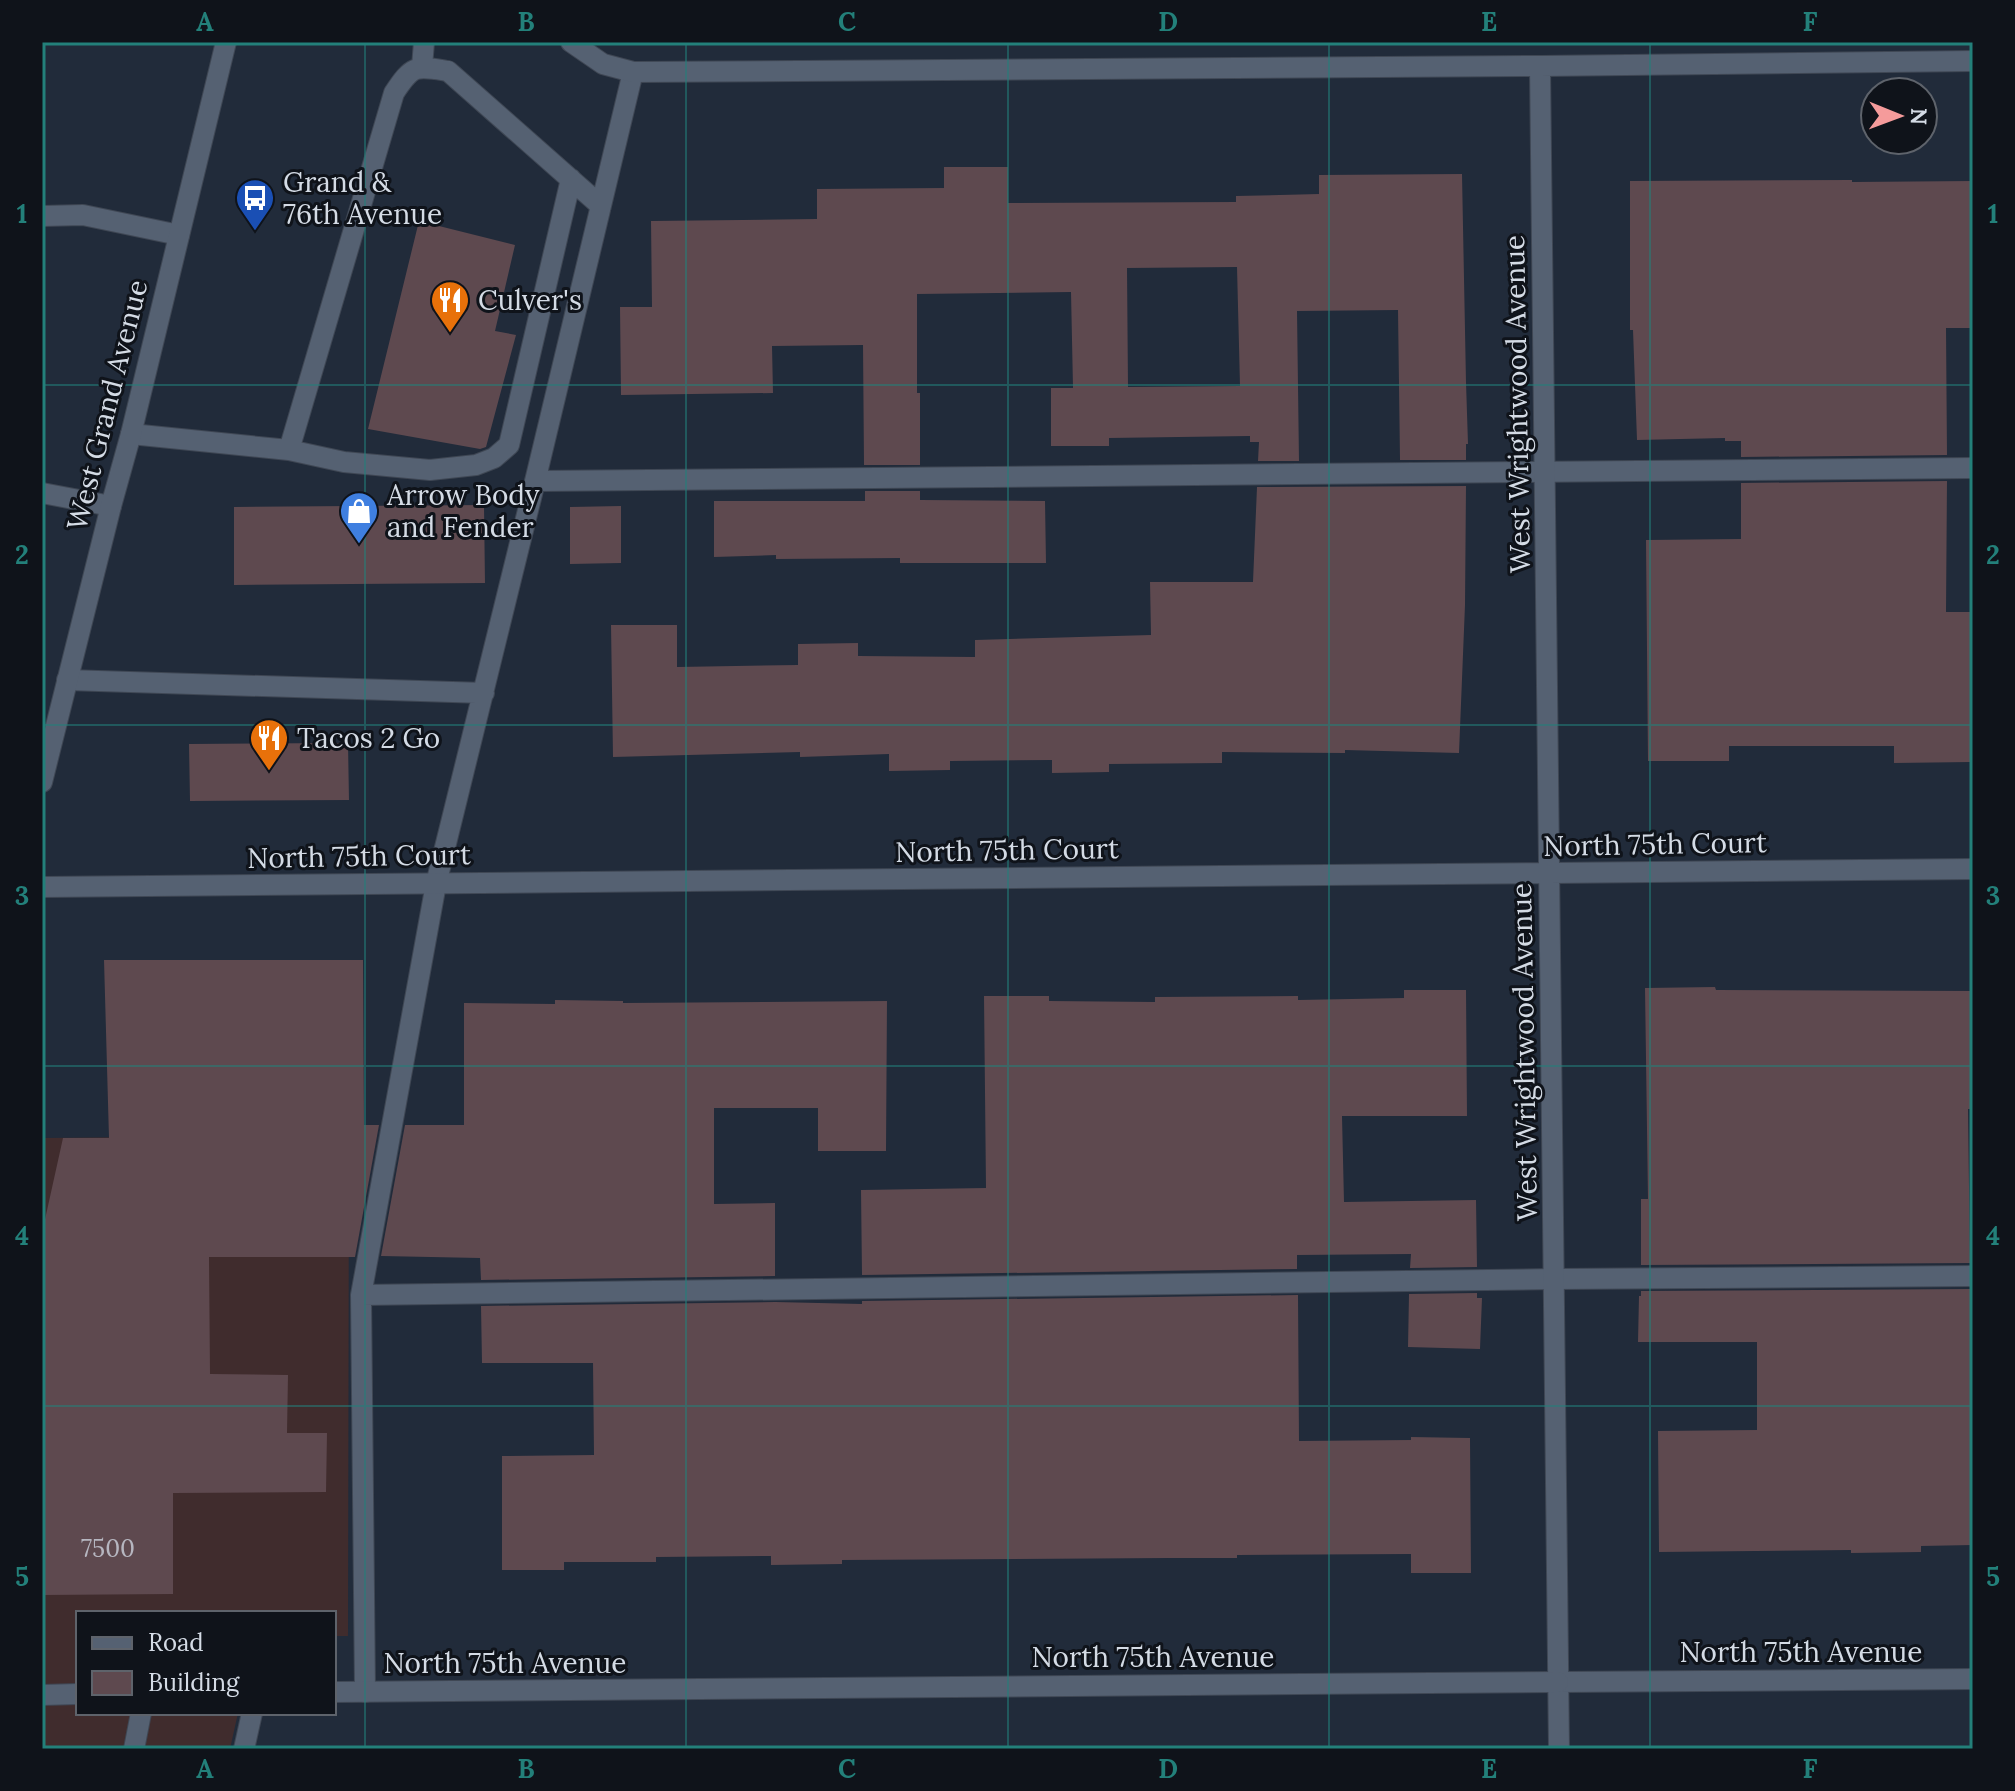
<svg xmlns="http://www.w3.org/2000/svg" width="2015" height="1791" viewBox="0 0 2015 1791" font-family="Lora,serif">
<rect width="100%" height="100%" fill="#212b3a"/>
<path fill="#402c2d" d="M 349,1135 L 348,1636 L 334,1636 L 334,1613 L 78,1613 L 78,1713 L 238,1713 L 230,1749 L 42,1749 L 42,1138 Z"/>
<path fill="#5e494f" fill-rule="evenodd" d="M 944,167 L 1008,167 L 1008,203 L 1236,202 L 1236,196 L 1319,194 L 1319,175 L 1462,174 L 1466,382 L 1468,444 L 1466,444 L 1466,460 L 1400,460 L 1398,310 L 1297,311 L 1299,461 L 1258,461 L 1259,442 L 1250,442 L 1250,436 L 1109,438 L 1109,446 L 1051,446 L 1051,388 L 1073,388 L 1071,292 L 917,294 L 917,393 L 920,393 L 920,465 L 864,465 L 863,345 L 772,346 L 773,393 L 621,395 L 620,307 L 652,307 L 651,221 L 817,219 L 817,189 L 944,188 ZM 1237,267 L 1240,386 L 1128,387 L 1127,268 Z
M 1852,180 L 1852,182 L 1973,181 L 1973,328 L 1946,328 L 1947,455 L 1741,457 L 1741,441 L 1725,441 L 1725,438 L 1637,440 L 1633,330 L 1630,330 L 1630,181 Z
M 419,221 L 515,245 L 495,331 L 516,335 L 486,447 L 480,449 L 368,429 Z
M 1947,481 L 1946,612 L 1970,612 L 1971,762 L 1894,763 L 1894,746 L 1729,746 L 1729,761 L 1648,761 L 1646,540 L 1741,539 L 1741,483 Z
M 1466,486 L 1465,605 L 1459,753 L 1345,750 L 1345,753 L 1222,752 L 1222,763 L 1109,764 L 1109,772 L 1052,773 L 1052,760 L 950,761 L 950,770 L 889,771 L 889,754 L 800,757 L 800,752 L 613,757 L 611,625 L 677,625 L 677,667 L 798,665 L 798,644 L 858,643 L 858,656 L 975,657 L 975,640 L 1151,635 L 1150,582 L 1253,582 L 1257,487 Z
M 865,491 L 920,491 L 920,500 L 1045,501 L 1046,563 L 900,563 L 900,558 L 776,559 L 776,555 L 714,557 L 714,501 L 865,501 Z
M 484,505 L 485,583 L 234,585 L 234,507 Z
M 621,506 L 621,563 L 570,564 L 570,507 Z
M 348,743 L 349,800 L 190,801 L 189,744 Z
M 104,960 L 363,960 L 364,1125 L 379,1125 L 355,1257 L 209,1257 L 210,1374 L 288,1375 L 287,1433 L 327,1433 L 326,1492 L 173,1493 L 173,1594 L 42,1595 L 42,1233 L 63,1138 L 109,1138 Z
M 1715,987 L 1716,990 L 1973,991 L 1973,1109 L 1968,1109 L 1970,1263 L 1641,1265 L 1641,1199 L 1648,1199 L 1645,988 Z
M 1404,990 L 1466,990 L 1467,1116 L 1342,1116 L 1344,1202 L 1476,1200 L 1477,1267 L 1410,1268 L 1411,1254 L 1297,1255 L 1297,1269 L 862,1275 L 861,1190 L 986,1188 L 984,996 L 1049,996 L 1049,1001 L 1155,1002 L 1155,997 L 1298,996 L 1298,1000 L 1404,998 Z
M 555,1000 L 623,1001 L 623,1003 L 887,1001 L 886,1151 L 818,1151 L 818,1108 L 714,1108 L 714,1204 L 775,1203 L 775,1276 L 481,1280 L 480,1258 L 381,1256 L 405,1125 L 464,1125 L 464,1003 L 555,1004 Z
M 1970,1289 L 1970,1295 L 1973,1295 L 1973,1545 L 1921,1546 L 1921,1552 L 1851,1553 L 1851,1550 L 1659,1552 L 1658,1431 L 1757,1430 L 1757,1342 L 1638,1342 L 1639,1296 L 1641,1296 L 1641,1291 Z
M 1477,1293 L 1477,1298 L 1482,1298 L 1480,1349 L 1408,1347 L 1409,1294 Z
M 1298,1295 L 1299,1441 L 1411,1440 L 1411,1437 L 1470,1438 L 1471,1573 L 1411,1573 L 1411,1554 L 1237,1555 L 1237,1558 L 1169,1558 L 842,1560 L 842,1564 L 771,1565 L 771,1556 L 656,1557 L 656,1562 L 564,1562 L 564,1570 L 502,1570 L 502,1456 L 594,1455 L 593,1363 L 482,1363 L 481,1306 L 775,1302 L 862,1304 L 862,1301 Z"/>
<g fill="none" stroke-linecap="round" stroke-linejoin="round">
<g stroke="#3f4754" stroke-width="22">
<path id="service" d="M 422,67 L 424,42
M 42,216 L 83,215 L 179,235
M 131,434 L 289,450 L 394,93 C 413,64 416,66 448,71 L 601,206
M 289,450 L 344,462 L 430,470 L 476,465 L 494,458 L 509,445 L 571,179
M 535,481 L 1973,468
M 42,493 L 111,506
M 67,680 L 484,693
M 361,1295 L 1555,1279 L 1973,1276
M 365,1692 L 361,1295 L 436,884 L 531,498 L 633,72
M 134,1749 L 141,1713
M 244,1749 L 252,1713"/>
</g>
<g stroke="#3f4754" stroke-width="22">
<path id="minor" d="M 571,42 L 603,64 L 633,72 L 1540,66 L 1973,61
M 1540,66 L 1559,1749
M 42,887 L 1973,869
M 1558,1682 L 1973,1679"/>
</g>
<g stroke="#3f4754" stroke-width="22">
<path id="tertiary" d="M 334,1692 L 1558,1682
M 42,1695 L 78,1694"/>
</g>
<g stroke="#3f4754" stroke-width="22">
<path id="secondary" d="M 42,782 L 111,506 L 131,434 L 226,42"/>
</g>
<use href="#service" stroke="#556172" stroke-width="20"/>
<use href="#minor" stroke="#556172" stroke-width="20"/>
<use href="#tertiary" stroke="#556172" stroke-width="20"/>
<use href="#secondary" stroke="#556172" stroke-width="20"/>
</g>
<path fill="none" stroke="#23807a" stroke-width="2" stroke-opacity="0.55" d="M 365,42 L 365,1749M 686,42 L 686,1749M 1008,42 L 1008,1749M 1329,42 L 1329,1749M 1650,42 L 1650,1749M 42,385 L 1973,385M 42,725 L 1973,725M 42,1066 L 1973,1066M 42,1406 L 1973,1406"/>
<defs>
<g id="bus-pin" transform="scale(2)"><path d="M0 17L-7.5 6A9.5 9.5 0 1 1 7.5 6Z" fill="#1a4fb4" stroke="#0f131a"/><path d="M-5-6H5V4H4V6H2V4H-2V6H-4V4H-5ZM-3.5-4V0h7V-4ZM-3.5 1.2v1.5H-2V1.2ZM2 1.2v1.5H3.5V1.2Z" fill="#fff"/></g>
<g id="restaurant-pin" transform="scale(2)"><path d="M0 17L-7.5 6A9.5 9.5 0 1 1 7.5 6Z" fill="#e8710a" stroke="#0f131a"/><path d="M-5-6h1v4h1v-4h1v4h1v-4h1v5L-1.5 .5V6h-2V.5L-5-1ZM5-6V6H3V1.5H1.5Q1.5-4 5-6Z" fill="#fff"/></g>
<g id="shop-pin" transform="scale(2)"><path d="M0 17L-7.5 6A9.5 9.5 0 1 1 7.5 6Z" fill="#3f7fe0" stroke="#0f131a"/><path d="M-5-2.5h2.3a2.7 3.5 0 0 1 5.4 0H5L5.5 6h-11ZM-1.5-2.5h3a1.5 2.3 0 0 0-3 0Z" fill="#fff"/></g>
</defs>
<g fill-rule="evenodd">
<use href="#bus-pin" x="255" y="198"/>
<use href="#restaurant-pin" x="450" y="300"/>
<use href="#shop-pin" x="359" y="511"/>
<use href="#restaurant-pin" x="269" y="738"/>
</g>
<g text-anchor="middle" stroke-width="6" stroke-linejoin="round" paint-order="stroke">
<g font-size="24" fill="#b6b6c0">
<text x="108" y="1557">7500</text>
</g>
<g font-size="28" fill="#d4dbe5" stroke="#0f131a" text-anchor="start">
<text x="283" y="192">Grand &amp;<tspan x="283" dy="32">76th Avenue</tspan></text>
<text x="478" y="310">Culver's</text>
<text x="387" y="505">Arrow Body<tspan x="387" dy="32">and Fender</tspan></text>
<text x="297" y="748">Tacos 2 Go</text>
</g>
<g font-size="28" fill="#d4dbe5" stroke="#0f131a">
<text transform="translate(1517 404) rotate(-91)" y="10">West Wrightwood Avenue</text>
<text transform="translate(107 405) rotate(-76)" y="10">West Grand Avenue</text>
<text transform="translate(1655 844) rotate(-1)" y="10">North 75th Court</text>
<text transform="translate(1007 850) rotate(-1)" y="10">North 75th Court</text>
<text transform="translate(359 856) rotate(-1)" y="10">North 75th Court</text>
<text transform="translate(1524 1052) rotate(-91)" y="10">West Wrightwood Avenue</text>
<text x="1801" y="1662">North 75th Avenue</text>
<text x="1153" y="1667">North 75th Avenue</text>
<text x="505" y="1673">North 75th Avenue</text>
</g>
</g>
<rect width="2015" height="1791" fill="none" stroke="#0f131a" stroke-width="88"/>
<rect x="76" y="1611" width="260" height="104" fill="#0f131a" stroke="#5e636b" stroke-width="2"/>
<rect x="92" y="1637" width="40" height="12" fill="#556172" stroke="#5e636b" stroke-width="2"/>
<text x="148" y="1651" font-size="24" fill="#d4dbe5">Road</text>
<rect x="92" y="1671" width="40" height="24" fill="#5e494f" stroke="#5e636b" stroke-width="2"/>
<text x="148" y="1691" font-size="24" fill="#d4dbe5">Building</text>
<g transform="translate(1899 116) rotate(91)"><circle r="38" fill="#0f131a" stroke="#5e636b" stroke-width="2"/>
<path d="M0-6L14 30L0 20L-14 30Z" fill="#f59b9b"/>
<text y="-12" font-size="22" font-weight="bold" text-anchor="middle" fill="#d4dbe5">N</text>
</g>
<rect x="44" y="44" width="1927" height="1703" fill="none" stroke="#23807a" stroke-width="3"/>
<g font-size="26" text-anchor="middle" font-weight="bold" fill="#23807a">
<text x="205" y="31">A</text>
<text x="526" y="31">B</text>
<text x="847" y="31">C</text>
<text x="1168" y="31">D</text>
<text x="1489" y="31">E</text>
<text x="1810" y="31">F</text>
<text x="22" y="223">1</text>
<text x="1993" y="223">1</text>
<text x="22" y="564">2</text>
<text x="1993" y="564">2</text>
<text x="22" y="905">3</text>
<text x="1993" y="905">3</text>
<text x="22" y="1245">4</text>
<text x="1993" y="1245">4</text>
<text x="22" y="1586">5</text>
<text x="1993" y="1586">5</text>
<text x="205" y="1778">A</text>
<text x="526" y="1778">B</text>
<text x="847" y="1778">C</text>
<text x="1168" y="1778">D</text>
<text x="1489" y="1778">E</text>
<text x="1810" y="1778">F</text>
</g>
</svg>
